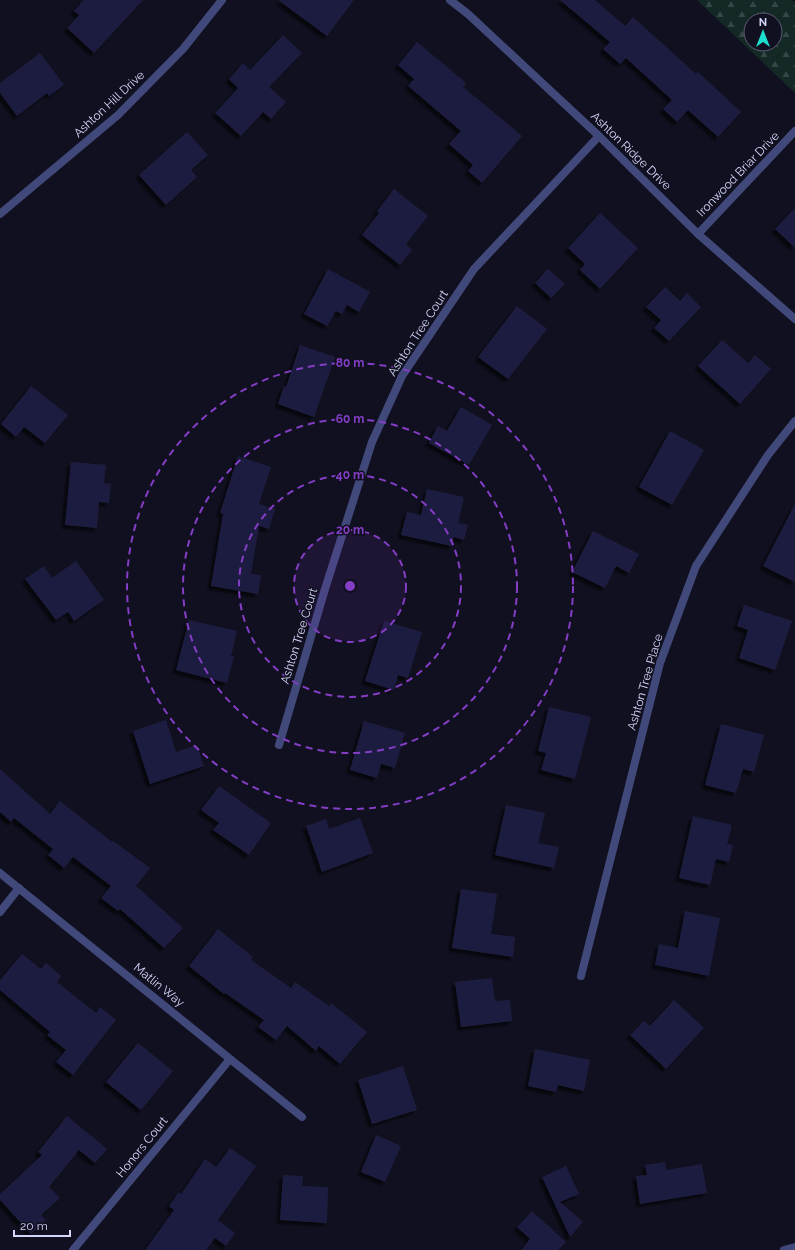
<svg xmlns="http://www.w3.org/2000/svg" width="795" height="1250" viewBox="0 0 795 1250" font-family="Raleway,sans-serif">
<defs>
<pattern id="forest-firs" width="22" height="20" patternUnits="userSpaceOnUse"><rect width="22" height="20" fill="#142925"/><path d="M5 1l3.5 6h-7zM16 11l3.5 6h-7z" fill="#354746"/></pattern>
<filter id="shadow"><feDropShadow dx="-3.5" dy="3.5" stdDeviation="1" flood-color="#0009"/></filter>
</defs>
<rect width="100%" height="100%" fill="#101020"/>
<path fill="url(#forest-firs)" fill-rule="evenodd" d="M 697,0 L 792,0 L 795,3 L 795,93 ZM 751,20 L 775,20 L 775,44 L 751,44 Z"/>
<path fill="#1f1e3f" filter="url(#shadow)" d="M 84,0 L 143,0 L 94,53 L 67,28 L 79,15 L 74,11 Z
M 278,0 L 354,0 L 327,36 Z
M 560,0 L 595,0 L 625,26 L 633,17 L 696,74 L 698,72 L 741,112 L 718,137 L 688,110 L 677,122 L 663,109 L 672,100 L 626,58 L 620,64 L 603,49 L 610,42 Z
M 283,35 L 302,53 L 269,87 L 286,102 L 271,119 L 263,112 L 241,136 L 215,113 L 238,88 L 229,79 L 243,63 L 250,70 Z
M 417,42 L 466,83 L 463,87 L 522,136 L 482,183 L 468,171 L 473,165 L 449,144 L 461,131 L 408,86 L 414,79 L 398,65 Z
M 40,53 L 64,85 L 49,96 L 47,93 L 17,116 L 0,93 L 0,83 Z
M 187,132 L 208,155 L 191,170 L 197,177 L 166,205 L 139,175 Z
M 394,189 L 428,216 L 406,244 L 412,250 L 400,265 L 362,235 L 379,213 L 377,211 Z
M 795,208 L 795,248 L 775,229 Z
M 600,213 L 638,248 L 600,289 L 580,270 L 585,264 L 568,248 Z
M 328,269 L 370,292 L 359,312 L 347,305 L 342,314 L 336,311 L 327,326 L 304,314 Z
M 548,269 L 565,284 L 551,298 L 535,283 Z
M 665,287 L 680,301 L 687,293 L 701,307 L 669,341 L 654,328 L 661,320 L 646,307 Z
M 517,306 L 547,329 L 508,379 L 478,357 Z
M 722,340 L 748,363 L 755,355 L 771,369 L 740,404 L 698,366 Z
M 300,345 L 335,357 L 314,417 L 278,404 L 284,386 L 286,387 Z
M 31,386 L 68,415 L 45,443 L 24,427 L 16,437 L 1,424 Z
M 461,407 L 492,425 L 469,465 L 429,443 L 438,426 L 447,431 Z
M 670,431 L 704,450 L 672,505 L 639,487 Z
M 238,456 L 271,467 L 259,504 L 275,509 L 269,529 L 259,526 L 251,574 L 261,575 L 258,594 L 211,586 L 223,514 L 220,513 Z
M 71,462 L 106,465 L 104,483 L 111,484 L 109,503 L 99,502 L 97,528 L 65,525 Z
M 427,489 L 464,497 L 458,523 L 468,525 L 464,540 L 454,537 L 452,546 L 401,535 L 407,512 L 421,515 Z
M 795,504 L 795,582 L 763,566 Z
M 593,531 L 639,554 L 629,573 L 616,566 L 605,588 L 572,572 Z
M 76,561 L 104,600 L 74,621 L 68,612 L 56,620 L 25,579 L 44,566 L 52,578 Z
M 744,605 L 792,621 L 775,670 L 739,658 L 748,630 L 737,626 Z
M 189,620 L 237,631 L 231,656 L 234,656 L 227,683 L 176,670 Z
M 384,621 L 422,632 L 408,678 L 398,675 L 394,690 L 365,681 Z
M 549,707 L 591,717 L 575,779 L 541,770 L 546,753 L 538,751 Z
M 166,720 L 176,752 L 197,745 L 204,766 L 150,784 L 133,731 Z
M 364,721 L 405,733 L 395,768 L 381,764 L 377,778 L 350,770 Z
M 721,724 L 764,735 L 754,772 L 743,769 L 736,793 L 705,785 Z
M 0,769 L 50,814 L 60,801 L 112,842 L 113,841 L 150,868 L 136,886 L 183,928 L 164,948 L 120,909 L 118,911 L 101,898 L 111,886 L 73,857 L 64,868 L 48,855 L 53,849 L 14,818 L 11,822 L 0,812 Z
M 219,786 L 271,823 L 249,855 L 213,830 L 219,823 L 201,810 Z
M 506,805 L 545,813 L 538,843 L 559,847 L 554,868 L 495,855 Z
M 693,816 L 732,825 L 727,844 L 733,845 L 729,862 L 716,859 L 710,885 L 679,878 Z
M 360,818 L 373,853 L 322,872 L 306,826 L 326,819 L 329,829 Z
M 461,889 L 497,894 L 491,934 L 515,937 L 513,957 L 452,948 Z
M 685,911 L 720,918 L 709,976 L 655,965 L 659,944 L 678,948 Z
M 218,929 L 253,957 L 251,960 L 291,988 L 295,982 L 329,1006 L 331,1003 L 367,1032 L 340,1064 L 319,1046 L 316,1051 L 287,1026 L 276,1040 L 258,1027 L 264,1020 L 225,993 L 224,994 L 189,966 Z
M 22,954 L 41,969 L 46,963 L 61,976 L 57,982 L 96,1013 L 100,1007 L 116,1020 L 73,1075 L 56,1062 L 66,1050 L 47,1035 L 50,1032 L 0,990 L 0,980 Z
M 492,978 L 495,1001 L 510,1000 L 512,1021 L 461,1027 L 455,982 Z
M 674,1000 L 704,1028 L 666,1069 L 630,1035 L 644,1021 L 650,1026 Z
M 138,1043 L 173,1071 L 141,1110 L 106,1082 Z
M 535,1049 L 590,1060 L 584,1091 L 558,1085 L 556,1092 L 528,1086 Z
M 403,1066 L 417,1110 L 372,1124 L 358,1080 Z
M 67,1116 L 107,1149 L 95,1163 L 79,1150 L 49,1187 L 60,1198 L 41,1215 L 46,1220 L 31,1234 L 0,1200 L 0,1194 L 42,1155 L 38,1152 Z
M 376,1135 L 401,1146 L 385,1182 L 361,1172 Z
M 230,1148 L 256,1166 L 218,1220 L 235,1233 L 226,1246 L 215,1238 L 206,1250 L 145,1250 L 174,1210 L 169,1206 L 179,1192 L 181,1194 L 205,1159 L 216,1167 Z
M 665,1162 L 666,1170 L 702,1164 L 707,1193 L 640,1204 L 636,1176 L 647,1175 L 645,1165 Z
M 566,1166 L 579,1194 L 560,1202 L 583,1222 L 570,1237 L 542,1177 Z
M 283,1175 L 303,1176 L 302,1186 L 328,1187 L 327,1223 L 280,1220 Z
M 532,1211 L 566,1242 L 558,1250 L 521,1250 L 530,1239 L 517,1227 Z"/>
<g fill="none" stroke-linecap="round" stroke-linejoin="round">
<path stroke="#41497a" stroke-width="8" d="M 450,0 L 468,14 L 599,136 L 698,234 L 795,319
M 0,214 L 118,115 L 183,49 L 222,0
M 698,234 L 795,131
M 279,745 L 325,589 L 372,442 L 402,376 L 474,269 L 599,136
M 0,873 L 302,1117
M 0,912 L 19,888
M 581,976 L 660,663 L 696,566 L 768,455 L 795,421
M 73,1250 L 230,1059
M 784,1250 L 795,1247"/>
</g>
<circle cx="350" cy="586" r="56" fill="#843dc5" fill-opacity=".12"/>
<g fill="none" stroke="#843dc5" stroke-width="2" stroke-dasharray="7 5">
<circle cx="350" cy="586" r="56"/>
<circle cx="350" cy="586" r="111"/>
<circle cx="350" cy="586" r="167"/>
<circle cx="350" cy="586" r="223"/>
</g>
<g text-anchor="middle" stroke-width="3" stroke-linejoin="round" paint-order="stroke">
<g font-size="12" fill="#d5d7fa" stroke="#101020">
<text transform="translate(109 104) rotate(-43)" y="4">Ashton Hill Drive</text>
<text transform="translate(631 151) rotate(44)" y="4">Ashton Ridge Drive</text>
<text transform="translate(738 174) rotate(-46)" y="4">Ironwood Briar Drive</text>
<text transform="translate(418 333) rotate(-57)" y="4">Ashton Tree Court</text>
<text transform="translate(299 636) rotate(-73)" y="4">Ashton Tree Court</text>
<text transform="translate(645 682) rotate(-74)" y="4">Ashton Tree Place</text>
<text transform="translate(159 985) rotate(39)" y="4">Matlin Way</text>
<text transform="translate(142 1147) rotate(-51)" y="4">Honors Court</text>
</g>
</g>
<circle cx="350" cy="586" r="6" fill="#843dc5" stroke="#101020" stroke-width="2"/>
<g font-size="12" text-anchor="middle" font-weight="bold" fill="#843dc5" stroke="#101020" stroke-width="3" stroke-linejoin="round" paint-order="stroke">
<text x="350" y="367">80 m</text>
<text x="350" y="423">60 m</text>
<text x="350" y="479">40 m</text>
<text x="350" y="534">20 m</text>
</g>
<g transform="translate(763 32)"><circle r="19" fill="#101020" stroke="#5f6077"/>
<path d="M0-3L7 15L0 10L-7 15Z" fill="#1cdece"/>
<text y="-6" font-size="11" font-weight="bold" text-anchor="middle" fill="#d5d7fa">N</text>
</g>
<path d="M14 1230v6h56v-6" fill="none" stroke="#d5d7fa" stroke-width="2"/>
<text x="20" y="1230" font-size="12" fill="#d5d7fa" stroke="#101020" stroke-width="3" paint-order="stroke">20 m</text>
</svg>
